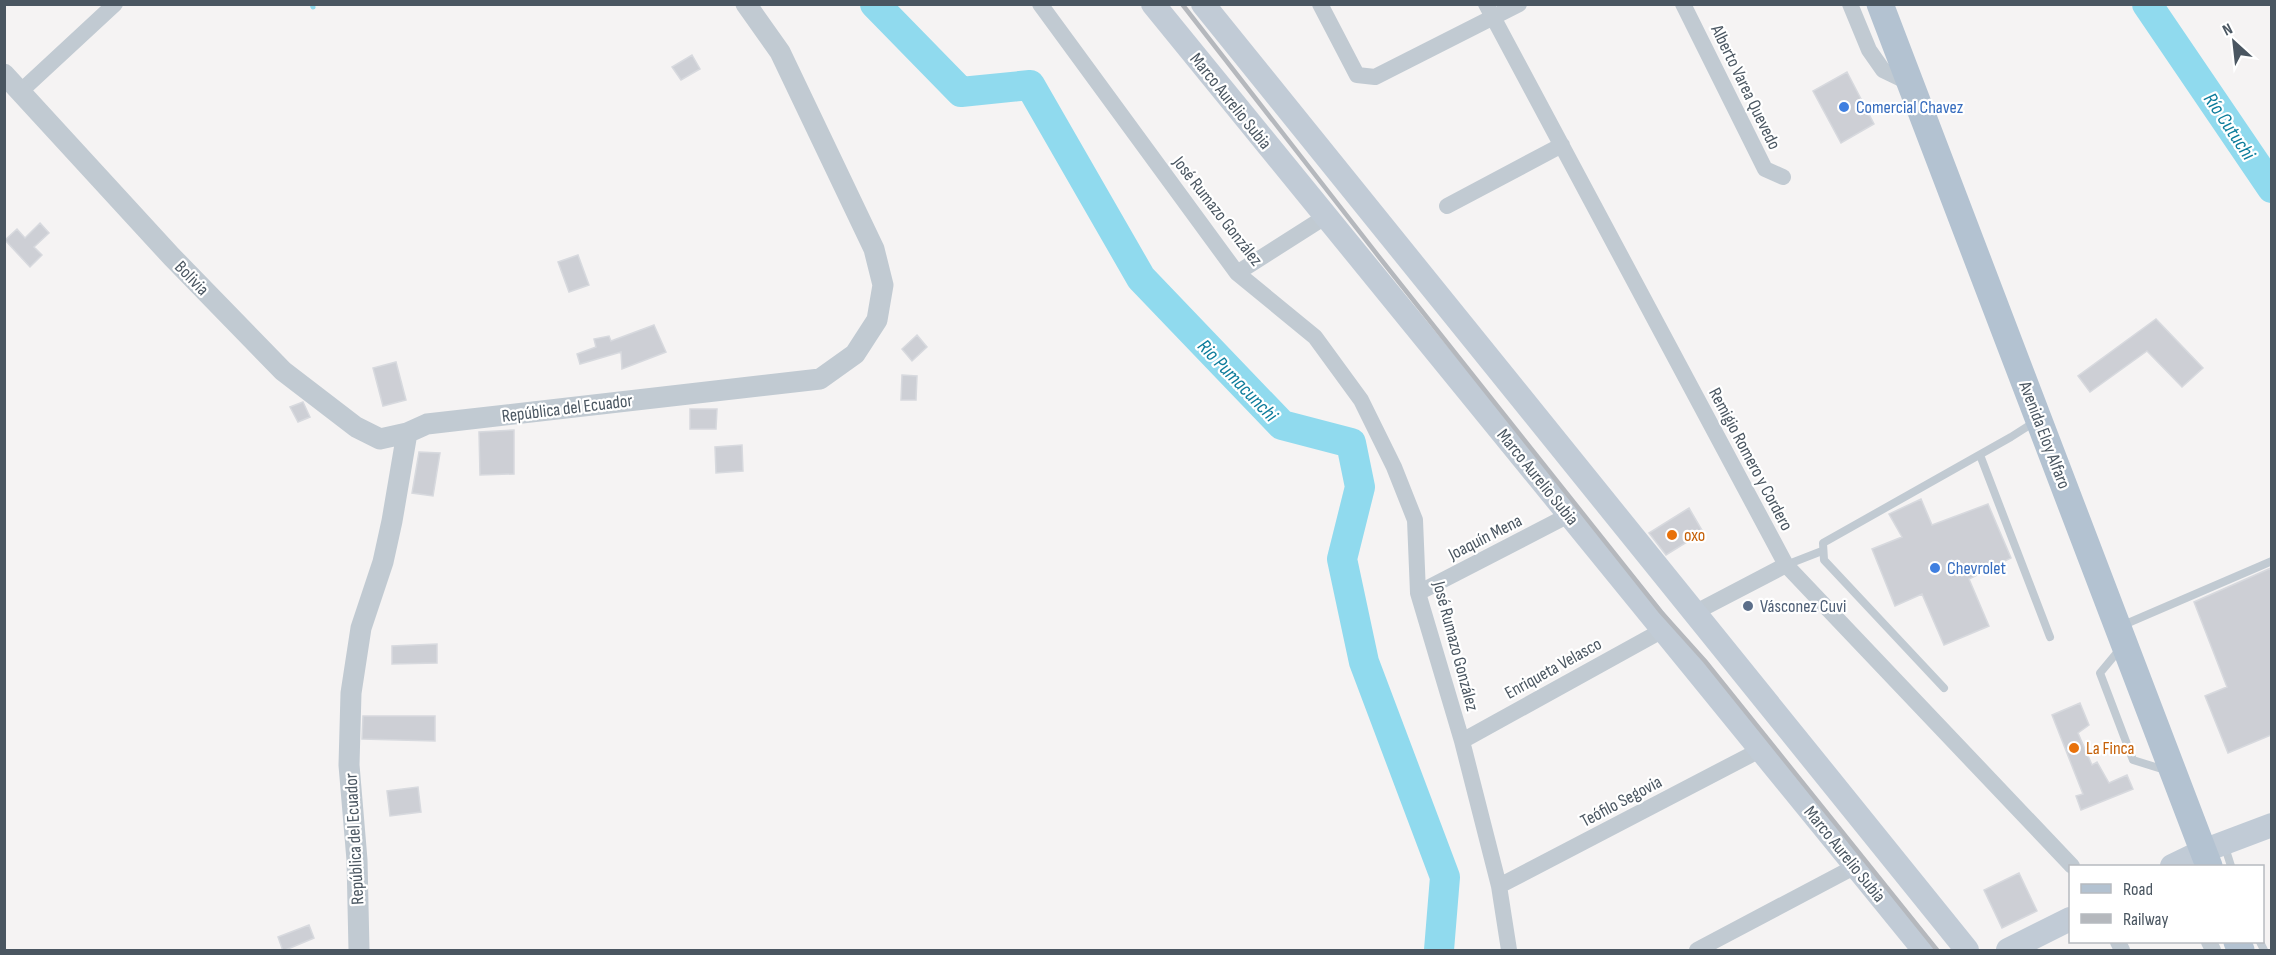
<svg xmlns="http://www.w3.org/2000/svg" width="2276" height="955" viewBox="0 0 2276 955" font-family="'Sofia Sans Condensed',sans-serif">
<rect width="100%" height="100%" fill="#f5f3f3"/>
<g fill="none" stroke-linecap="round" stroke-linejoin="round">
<path stroke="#90daee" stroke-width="5" d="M 312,4 L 313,7"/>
<path stroke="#90daee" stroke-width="30" d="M 875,4 L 961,92 L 1030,85 L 1141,278 L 1282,425 L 1351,443 L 1360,487 L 1342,559 L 1364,662 L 1445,877 L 1439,950
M 2147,4 L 2272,188"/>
</g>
<path fill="#cdcfd5" stroke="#d7d9de" stroke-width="1.5" d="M 692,55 L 700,69 L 681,80 L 672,67 Z
M 1847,72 L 1874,124 L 1841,143 L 1813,91 Z
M 40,223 L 49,233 L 34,247 L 42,255 L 30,267 L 5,240 L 17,229 L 25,238 Z
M 578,255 L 589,285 L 569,292 L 558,262 Z
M 2156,319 L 2203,368 L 2182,387 L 2147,351 L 2090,392 L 2078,376 Z
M 654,325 L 666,352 L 622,369 L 621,352 L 580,364 L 577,354 L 596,347 L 594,339 L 609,336 L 611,341 Z
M 917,335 L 927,347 L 912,361 L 902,349 Z
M 396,362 L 406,400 L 383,406 L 373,368 Z
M 902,375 L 917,376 L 916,400 L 901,400 Z
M 303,402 L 310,417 L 298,422 L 290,407 Z
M 690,409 L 717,409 L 716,429 L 690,429 Z
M 514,430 L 514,474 L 480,475 L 479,432 Z
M 742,445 L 743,471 L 716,473 L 715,447 Z
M 419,452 L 440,453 L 433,496 L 412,493 Z
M 1921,499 L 1932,525 L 1988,504 L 2011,558 L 1969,579 L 1989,626 L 1944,645 L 1922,594 L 1895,606 L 1872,549 L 1902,537 L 1889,514 Z
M 1689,508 L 1703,532 L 1666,555 L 1649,533 Z
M 2271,568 L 2271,735 L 2228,753 L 2205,696 L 2227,687 L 2194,602 Z
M 437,644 L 437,663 L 392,664 L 392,646 Z
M 2080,703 L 2089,725 L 2078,733 L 2092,765 L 2097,762 L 2109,783 L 2127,775 L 2133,789 L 2081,810 L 2076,796 L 2083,794 L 2052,715 Z
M 363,716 L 435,716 L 435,741 L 362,739 Z
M 418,787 L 421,812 L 390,816 L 387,791 Z
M 2019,873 L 2037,911 L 2002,928 L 1984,890 Z
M 309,925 L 314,938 L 283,951 L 278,937 Z"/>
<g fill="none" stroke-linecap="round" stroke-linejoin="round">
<path stroke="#c1cad2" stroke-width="8" d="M 1980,455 L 2050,637
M 1786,565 L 1822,551
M 2121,626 L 2272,561
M 2120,649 L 2100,673 L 2133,760 L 2165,770
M 1944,688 L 1824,560 L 1823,543 L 2011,437 L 2036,421
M 2224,844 L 2231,866
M 2260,942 L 2264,950"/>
<path stroke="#c1cad2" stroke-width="16" d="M 1040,4 L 1237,273 L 1315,337 L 1361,400 L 1394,467 L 1415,520 L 1418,593 L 1462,741 L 1499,886 L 1509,950
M 1320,4 L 1357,75 L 1375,77 L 1519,4
M 1486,4 L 1786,565 L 2072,866
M 1683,4 L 1765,169 L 1783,177
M 1850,4 L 1869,50 L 1883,70 L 1910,83
M 20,92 L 115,4
M 1447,206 L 1562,145
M 1237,273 L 1325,217
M 1418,593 L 1569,515
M 1694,613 L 1786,565
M 1462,741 L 1663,630
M 1499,886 L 1760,750
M 2118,942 L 2122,950
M 2209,942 L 2213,950
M 1697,950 L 1856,866"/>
<path stroke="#c1cad2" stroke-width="21" d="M 4,74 L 172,257 L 283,371 L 356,427 L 380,439 L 407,433 L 427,424 L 820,379 L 855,354 L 877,320 L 883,285 L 874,249 L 780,52 L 746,4
M 359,950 L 357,860 L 349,765 L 351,693 L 361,628 L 383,562 L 392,521 L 407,433"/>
<path stroke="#c1cbd6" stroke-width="24" d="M 1153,4 L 1924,950
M 1203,4 L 1967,950
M 2172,866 L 2203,851 L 2272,825
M 2008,950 L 2070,919"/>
<path stroke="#b3c2d1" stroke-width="27" d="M 1880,4 L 2209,866
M 2237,942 L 2241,950"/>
<path stroke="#b5b8bd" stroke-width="4.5" d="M 1182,4 L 1383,262 L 1661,612 L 1705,661 L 1937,950"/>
</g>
<g fill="#3f7fe0" stroke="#fff" stroke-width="2">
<circle cx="1844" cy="107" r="6"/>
<circle cx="1935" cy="568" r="6"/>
</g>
<g fill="#e8710a" stroke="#fff" stroke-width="2">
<circle cx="1672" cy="535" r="6"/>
<circle cx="2074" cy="748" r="6"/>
</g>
<circle fill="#5c6f8a" stroke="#fff" stroke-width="2" cx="1748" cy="606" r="6"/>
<g text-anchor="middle" stroke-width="4.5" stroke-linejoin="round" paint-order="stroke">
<g font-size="18" fill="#4a5661" stroke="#fff">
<text transform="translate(1746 87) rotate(64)" y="6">Alberto Varea Quevedo</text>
<text transform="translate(1231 101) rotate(51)" y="6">Marco Aurelio Subia</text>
<text transform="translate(1218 211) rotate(52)" y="6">José Rumazo González</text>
<text transform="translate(192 278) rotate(46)" y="6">Bolivia</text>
<text transform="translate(567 408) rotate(-7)" y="6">República del Ecuador</text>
<text transform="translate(2045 435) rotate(69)" y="6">Avenida Eloy Alfaro</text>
<text transform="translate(1751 459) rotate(62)" y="6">Remigio Romero y Cordero</text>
<text transform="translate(1538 477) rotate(51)" y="6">Marco Aurelio Subia</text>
<text transform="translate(1485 537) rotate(-27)" y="6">Joaquín Mena</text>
<text transform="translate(1456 646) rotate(75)" y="6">José Rumazo González</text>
<text transform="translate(1553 668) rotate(-29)" y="6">Enriqueta Velasco</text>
<text transform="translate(1621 801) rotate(-28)" y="6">Teófilo Segovia</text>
<text transform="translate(354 839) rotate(-93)" y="6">República del Ecuador</text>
<text transform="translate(1845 854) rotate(51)" y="6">Marco Aurelio Subia</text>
</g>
<g font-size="18" fill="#366cbe" stroke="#fff" text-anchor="start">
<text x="1856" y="113">Comercial Chavez</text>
<text x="1947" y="574">Chevrolet</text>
</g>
<g font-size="18" fill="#c56008" stroke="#fff" text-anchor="start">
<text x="1684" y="541">oxo</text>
<text x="2086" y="754">La Finca</text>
</g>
<g font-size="18" fill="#4e5e75" stroke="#fff" text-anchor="start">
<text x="1760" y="612">Vásconez Cuvi</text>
</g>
<g font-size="20" font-style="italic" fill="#0c7c9b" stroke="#fff">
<text transform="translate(2230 126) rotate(56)" y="7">Río Cutuchi</text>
<text transform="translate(1238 380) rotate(46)" y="7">Rio Pumacunchi</text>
</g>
</g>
<rect width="2276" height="955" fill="none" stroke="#4a5661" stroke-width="12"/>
<rect x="2069" y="865" width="195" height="78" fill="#ffffff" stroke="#b7bbc0" stroke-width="1.5"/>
<rect x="2081" y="884" width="30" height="9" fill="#b3c2d1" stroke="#b7bbc0" stroke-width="1.5"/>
<text x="2123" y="895" font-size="18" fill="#4a5661">Road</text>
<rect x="2081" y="914" width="30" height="9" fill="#b5b8bd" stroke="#b7bbc0" stroke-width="1.5"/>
<text x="2123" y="925" font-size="18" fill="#4a5661">Railway</text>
<g transform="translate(2234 42) rotate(333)" stroke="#ffffff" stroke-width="4.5" paint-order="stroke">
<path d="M0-4.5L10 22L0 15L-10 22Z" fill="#4a5661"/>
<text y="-9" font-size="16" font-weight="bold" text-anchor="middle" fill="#4a5661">N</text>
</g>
</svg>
